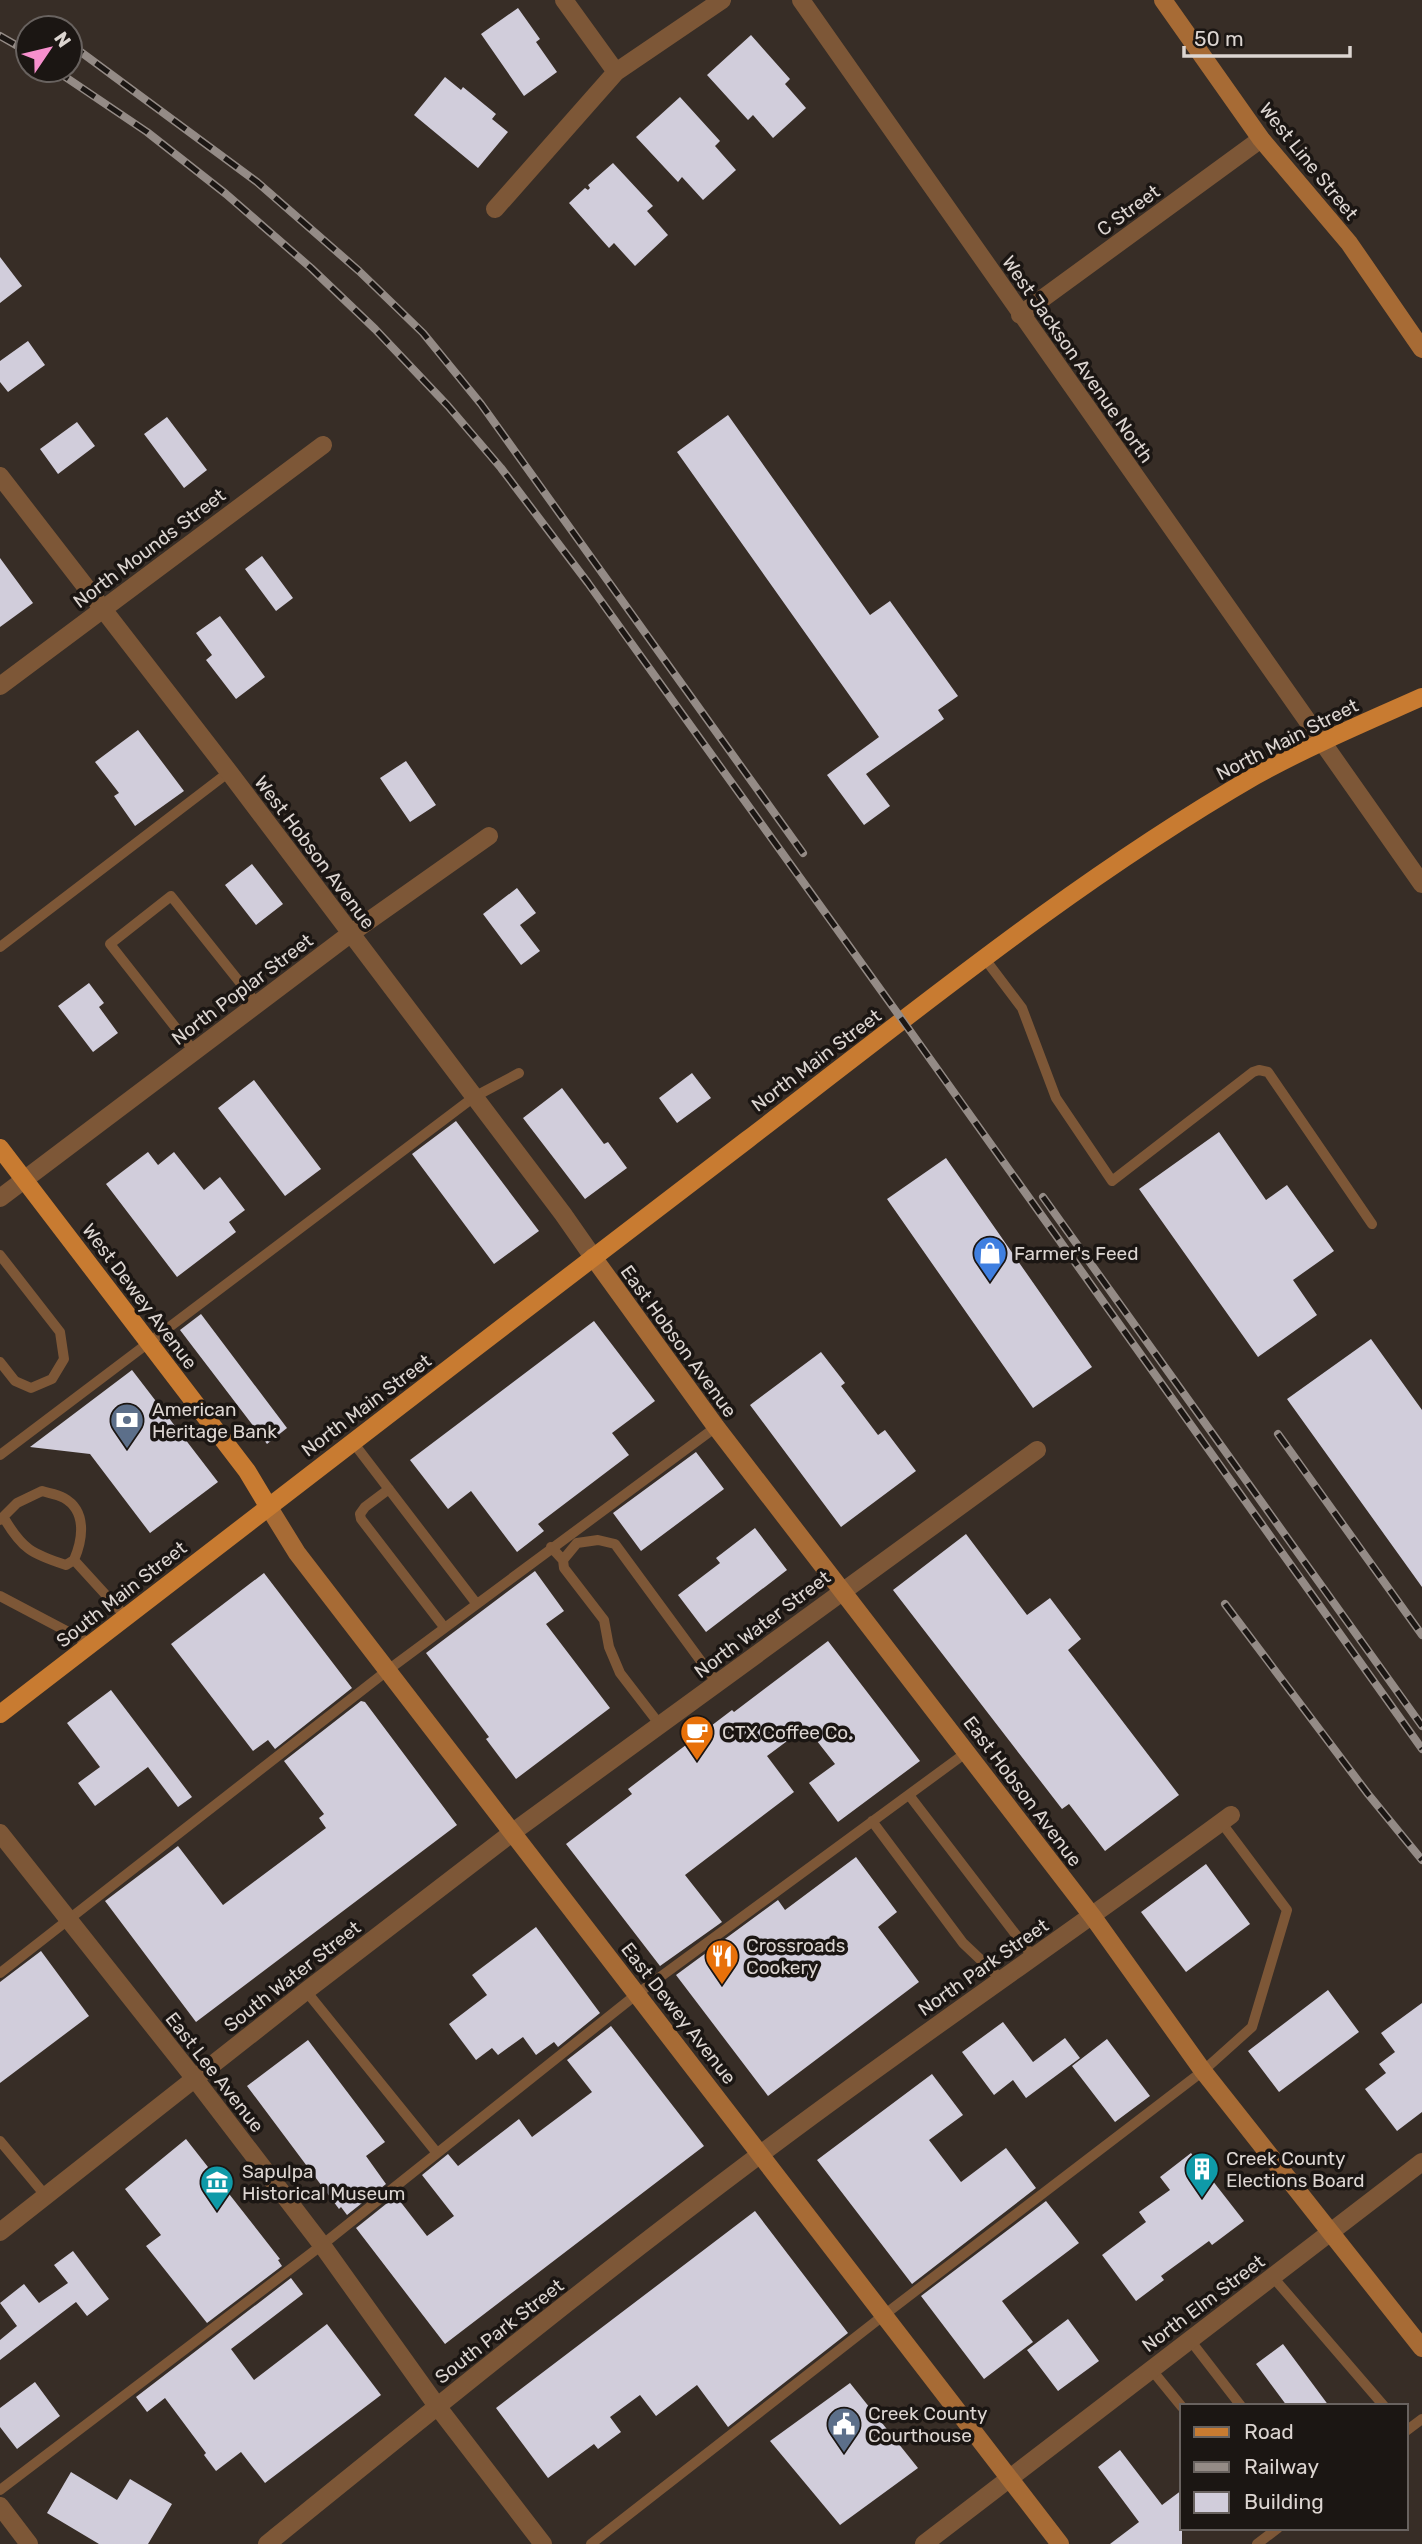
<svg xmlns="http://www.w3.org/2000/svg" width="1422" height="2544" viewBox="0 0 1422 2544" font-family="Rubik,sans-serif">
<rect width="100%" height="100%" fill="#372d26"/>
<path fill="#d1cddb" d="M 518,8 L 540,39 L 536,42 L 557,72 L 524,96 L 481,34 Z
M 751,35 L 790,79 L 785,84 L 806,108 L 773,138 L 753,115 L 748,120 L 707,75 Z
M 445,77 L 461,90 L 463,87 L 496,114 L 492,119 L 508,132 L 478,168 L 414,115 Z
M 680,97 L 720,141 L 715,146 L 736,170 L 703,200 L 682,177 L 678,182 L 636,137 Z
M 613,163 L 653,206 L 647,211 L 668,235 L 635,266 L 614,243 L 609,248 L 569,203 L 585,188 L 588,190 L 590,188 L 588,185 Z
M 0,257 L 22,286 L 0,303 Z
M 28,341 L 45,365 L 8,392 L 0,382 L 0,361 Z
M 728,415 L 870,615 L 890,601 L 958,696 L 938,710 L 944,719 L 866,774 L 890,806 L 864,825 L 827,775 L 879,737 L 677,452 Z
M 167,417 L 207,470 L 184,488 L 144,434 Z
M 77,422 L 95,446 L 58,474 L 40,449 Z
M 262,556 L 293,598 L 276,611 L 245,569 Z
M 0,558 L 33,603 L 0,627 Z
M 220,616 L 265,677 L 236,699 L 206,660 L 212,655 L 196,633 Z
M 138,730 L 184,791 L 135,826 L 114,796 L 119,793 L 95,762 Z
M 406,761 L 436,805 L 410,822 L 380,778 Z
M 252,864 L 283,904 L 256,925 L 225,885 Z
M 517,888 L 536,913 L 520,925 L 540,951 L 521,965 L 483,914 Z
M 89,983 L 104,1003 L 99,1007 L 118,1033 L 93,1052 L 58,1006 Z
M 692,1073 L 711,1098 L 677,1123 L 659,1098 Z
M 254,1080 L 321,1169 L 285,1196 L 218,1108 Z
M 562,1088 L 604,1144 L 608,1142 L 627,1168 L 585,1199 L 523,1118 Z
M 456,1121 L 539,1231 L 494,1264 L 412,1154 Z
M 1219,1132 L 1266,1200 L 1287,1185 L 1334,1251 L 1293,1280 L 1317,1315 L 1258,1357 L 1139,1189 Z
M 148,1152 L 158,1165 L 174,1152 L 204,1190 L 220,1177 L 245,1210 L 229,1222 L 236,1232 L 177,1277 L 106,1184 Z
M 946,1158 L 1092,1367 L 1033,1408 L 887,1199 Z
M 201,1314 L 287,1428 L 267,1444 L 180,1330 Z
M 594,1321 L 655,1401 L 612,1433 L 629,1455 L 538,1524 L 544,1531 L 517,1552 L 471,1491 L 448,1509 L 410,1460 Z
M 1371,1339 L 1422,1410 L 1422,1587 L 1287,1399 Z
M 821,1352 L 845,1383 L 841,1386 L 878,1435 L 885,1430 L 916,1471 L 841,1527 L 750,1405 Z
M 132,1370 L 218,1482 L 150,1533 L 90,1454 L 30,1447 Z
M 696,1452 L 724,1489 L 641,1551 L 613,1513 Z
M 755,1528 L 787,1570 L 706,1632 L 678,1595 L 720,1563 L 716,1558 Z
M 966,1534 L 1027,1615 L 1050,1598 L 1081,1639 L 1068,1650 L 1179,1795 L 1105,1851 L 1069,1804 L 1062,1809 L 893,1590 Z
M 535,1571 L 564,1611 L 546,1624 L 610,1708 L 516,1779 L 486,1739 L 489,1737 L 426,1653 Z
M 264,1573 L 352,1688 L 275,1749 L 268,1740 L 253,1751 L 171,1644 Z
M 828,1641 L 920,1761 L 838,1822 L 809,1783 L 835,1764 L 806,1727 L 767,1756 L 794,1792 L 685,1875 L 722,1922 L 660,1966 L 566,1844 L 632,1794 L 628,1789 L 732,1710 L 734,1712 Z
M 111,1690 L 192,1797 L 178,1807 L 148,1767 L 95,1806 L 78,1783 L 100,1767 L 67,1723 Z
M 361,1701 L 365,1702 L 457,1825 L 196,2022 L 105,1901 L 178,1846 L 223,1905 L 326,1828 L 319,1818 L 324,1814 L 284,1761 Z
M 856,1857 L 897,1912 L 878,1927 L 919,1982 L 768,2096 L 676,1975 L 778,1900 L 785,1910 Z
M 1206,1864 L 1250,1924 L 1186,1972 L 1141,1912 Z
M 536,1927 L 600,2013 L 558,2047 L 554,2042 L 536,2055 L 523,2037 L 498,2055 L 492,2048 L 476,2060 L 449,2024 L 487,1995 L 472,1975 Z
M 41,1951 L 89,2016 L 0,2083 L 0,1982 Z
M 1328,1990 L 1359,2032 L 1279,2092 L 1248,2051 Z
M 1422,2003 L 1422,2112 L 1397,2131 L 1365,2089 L 1386,2073 L 1379,2064 L 1395,2052 L 1381,2033 Z
M 1003,2022 L 1033,2062 L 1065,2038 L 1080,2058 L 1026,2098 L 1013,2080 L 994,2095 L 962,2052 Z
M 611,2026 L 704,2146 L 445,2344 L 356,2228 L 396,2196 L 427,2236 L 454,2216 L 422,2175 L 448,2154 L 458,2166 L 519,2119 L 532,2137 L 592,2092 L 567,2060 Z
M 1107,2039 L 1150,2096 L 1115,2122 L 1072,2066 Z
M 308,2040 L 385,2142 L 366,2156 L 386,2184 L 347,2215 L 341,2207 L 339,2209 L 247,2086 Z
M 932,2074 L 963,2115 L 929,2140 L 961,2182 L 1006,2148 L 1036,2188 L 912,2284 L 817,2160 Z
M 186,2139 L 280,2259 L 278,2260 L 282,2266 L 207,2323 L 146,2246 L 161,2235 L 125,2189 Z
M 1191,2153 L 1244,2221 L 1212,2245 L 1209,2241 L 1161,2276 L 1164,2280 L 1136,2301 L 1102,2255 L 1146,2222 L 1139,2212 L 1170,2190 L 1160,2177 Z
M 1046,2201 L 1079,2243 L 1002,2301 L 1033,2342 L 984,2379 L 921,2296 Z
M 755,2211 L 848,2333 L 728,2427 L 697,2385 L 656,2416 L 640,2395 L 610,2417 L 621,2432 L 598,2449 L 594,2444 L 548,2478 L 496,2408 Z
M 73,2251 L 109,2299 L 87,2316 L 76,2302 L 0,2360 L 0,2340 L 17,2326 L 0,2303 L 24,2284 L 39,2303 L 68,2283 L 54,2265 Z
M 291,2278 L 303,2294 L 231,2349 L 254,2380 L 327,2324 L 381,2395 L 265,2483 L 241,2452 L 216,2471 L 204,2455 L 206,2453 L 165,2398 L 147,2412 L 136,2397 Z
M 1068,2319 L 1099,2361 L 1058,2391 L 1027,2350 Z
M 1283,2344 L 1329,2406 L 1287,2406 L 1256,2364 Z
M 35,2382 L 60,2416 L 17,2449 L 0,2427 L 0,2408 Z
M 850,2383 L 918,2468 L 840,2525 L 770,2441 Z
M 1120,2450 L 1162,2505 L 1182,2490 L 1182,2544 L 1110,2544 L 1139,2522 L 1098,2467 Z
M 71,2472 L 117,2500 L 130,2479 L 172,2504 L 148,2544 L 99,2544 L 47,2513 Z"/>
<g fill="none" stroke-linecap="round" stroke-linejoin="round">
<path stroke="#7d5737" stroke-width="10" d="M 0,947 L 229,772
M 985,959 L 1022,1008 L 1056,1098 L 1112,1181 L 1253,1072 L 1259,1070 L 1268,1072 L 1372,1224
M 194,1051 L 110,944 L 171,896 L 257,1004
M 0,1255 L 60,1332 L 64,1359 L 52,1379 L 31,1388 L 15,1381 L 0,1362
M 352,1441 L 476,1603
M 0,1455 L 474,1097 L 519,1073
M 389,1489 L 365,1507 L 360,1514 L 361,1519 L 444,1627
M 4,1518 C 22,1549 32,1554 66,1565 L 74,1560
M 0,1520 L 17,1503 L 42,1491 C 48,1493 57,1494 64,1498 C 87,1511 83,1539 74,1560 L 126,1617
M 551,1547 L 563,1560 L 564,1568 L 604,1620 L 609,1647 L 620,1673 L 660,1725
M 563,1560 L 577,1543 L 598,1540 L 615,1544 L 717,1683
M 0,1596 L 91,1644
M 909,1795 L 1033,1957
M 872,1821 L 963,1943 L 1001,1979
M 0,1973 L 388,1670 L 716,1427
M 306,1991 L 437,2153
M 0,2141 L 45,2195
M 1272,2276 L 1384,2406
M 1190,2340 L 1241,2406
M 1151,2369 L 1182,2407
M 1406,2431 L 1422,2419
M 0,2490 L 322,2245 L 637,1994 L 967,1752
M 591,2544 L 884,2315 L 1203,2071 L 1252,2027 L 1287,1910 L 1221,1822
M 1257,2544 L 1278,2528"/>
<path stroke="#7d5737" stroke-width="18" d="M 564,0 L 616,72
M 801,0 L 1422,884
M 495,209 L 616,72 L 722,0
M 1020,315 L 1261,139
M 0,476 L 229,772 L 563,1214 L 593,1257
M 0,686 L 323,445
M 0,1198 L 350,934 L 489,836
M 0,1833 L 195,2079 L 322,2245 L 437,2406 L 543,2544
M 0,2232 L 306,1991 L 513,1832 L 1037,1450
M 0,2506 L 29,2544
M 267,2544 C 441,2403 616,2261 797,2127 C 940,2021 1087,1921 1231,1815
M 924,2544 L 1422,2162"/>
<path stroke="#a76b35" stroke-width="18" d="M 1163,0 L 1261,139 L 1349,243 L 1422,349
M 593,1257 L 716,1427 L 1093,1917 L 1203,2071 L 1422,2348
M 268,1506 L 297,1553 L 1060,2544"/>
<path stroke="#c87b31" stroke-width="18" d="M 0,1148 L 247,1471 L 268,1506
M 0,1714 C 249,1523 497,1330 747,1140 C 912,1014 1075,880 1255,776 C 1309,746 1366,722 1422,697"/>
<g stroke="#948b86" stroke-width="8">
<path id="rail" d="M 47,27 L 49,28
M 0,36 L 28,52
M 70,44 L 257,182 L 359,271 L 423,333 L 481,404 L 803,853
M 55,70 L 147,132 L 226,194 L 311,268 L 375,329 L 448,406 L 501,468 L 588,583 L 903,1021 L 1422,1749
M 1043,1197 L 1422,1726
M 1278,1434 L 1422,1635
M 1225,1604 L 1368,1794 L 1422,1860"/>
</g>
<use href="#rail" stroke="#1b1613" stroke-width="5" stroke-dasharray="16" stroke-linecap="butt"/>
</g>
<defs>
<g id="shop-pin" transform="scale(1.75)"><path d="M0 17L-7.5 6A9.5 9.5 0 1 1 7.5 6Z" fill="#3f7fe0" stroke="#1b1613"/><path d="M-5-2.5h2.3a2.7 3.5 0 0 1 5.4 0H5L5.5 6h-11ZM-1.5-2.5h3a1.5 2.3 0 0 0-3 0Z" fill="#fff"/></g>
<g id="bank-pin" transform="scale(1.75)"><path d="M0 17L-7.5 6A9.5 9.5 0 1 1 7.5 6Z" fill="#5c6f8a" stroke="#1b1613"/><path d="M-6-4H6V4H-6ZM0-2.3a2.3 2.3 0 1 0 0 4.6a2.3 2.3 0 1 0 0-4.6Z" fill="#fff"/></g>
<g id="cafe-pin" transform="scale(1.75)"><path d="M0 17L-7.5 6A9.5 9.5 0 1 1 7.5 6Z" fill="#e8710a" stroke="#1b1613"/><path d="M-5.5-4.5H6V0H3Q3 3.5 0 3.5H-2.5Q-5.5 3.5-5.5 0ZM3-3.2v2h1.7v-2ZM-6 4.5H4V6H-6Z" fill="#fff"/></g>
<g id="restaurant-pin" transform="scale(1.75)"><path d="M0 17L-7.5 6A9.5 9.5 0 1 1 7.5 6Z" fill="#e8710a" stroke="#1b1613"/><path d="M-5-6h1v4h1v-4h1v4h1v-4h1v5L-1.5 .5V6h-2V.5L-5-1ZM5-6V6H3V1.5H1.5Q1.5-4 5-6Z" fill="#fff"/></g>
<g id="building-pin" transform="scale(1.75)"><path d="M0 17L-7.5 6A9.5 9.5 0 1 1 7.5 6Z" fill="#0f9aa8" stroke="#1b1613"/><path d="M-4-6H4V6H1V3H-1V6H-4ZM-2.5-4.3h1.7v1.8h-1.7ZM.8-4.3h1.7v1.8H.8ZM-2.5-1h1.7V.8h-1.7ZM.8-1h1.7V.8H.8Z" fill="#fff"/></g>
<g id="museum-pin" transform="scale(1.75)"><path d="M0 17L-7.5 6A9.5 9.5 0 1 1 7.5 6Z" fill="#0f9aa8" stroke="#1b1613"/><path d="M0-6L6-3V-2H-6V-3ZM-5-1h2V3h-2ZM-1-1h2V3h-2ZM3-1h2V3H3ZM-6 4H6V6H-6Z" fill="#fff"/></g>
<g id="civic-pin" transform="scale(1.75)"><path d="M0 17L-7.5 6A9.5 9.5 0 1 1 7.5 6Z" fill="#5c6f8a" stroke="#1b1613"/><path d="M-.6-6.5H3V-4.5H.6V-3L4-1V1h2V6H-6V1h2V-1L-.6-3ZM-1.2 2.5V6h2.4V2.5Z" fill="#fff"/></g>
</defs>
<g fill-rule="evenodd">
<use href="#shop-pin" x="990" y="1253"/>
<use href="#bank-pin" x="127" y="1420"/>
<use href="#cafe-pin" x="697" y="1732"/>
<use href="#restaurant-pin" x="722" y="1956"/>
<use href="#building-pin" x="1202" y="2169"/>
<use href="#museum-pin" x="217" y="2182"/>
<use href="#civic-pin" x="844" y="2424"/>
</g>
<g text-anchor="middle" stroke-width="7" stroke-linejoin="round" paint-order="stroke">
<g font-size="19" fill="#dcd5d1" stroke="#1b1613">
<text transform="translate(1309 161) rotate(51)" y="7">West Line Street</text>
<text transform="translate(1128 210) rotate(-36)" y="7">C Street</text>
<text transform="translate(1078 359) rotate(55)" y="7">West Jackson Avenue North</text>
<text transform="translate(149 548) rotate(-37)" y="7">North Mounds Street</text>
<text transform="translate(1287 739) rotate(-27)" y="7">North Main Street</text>
<text transform="translate(315 852) rotate(53)" y="7">West Hobson Avenue</text>
<text transform="translate(242 989) rotate(-37)" y="7">North Poplar Street</text>
<text transform="translate(816 1060) rotate(-37)" y="7">North Main Street</text>
<text transform="translate(140 1296) rotate(53)" y="7">West Dewey Avenue</text>
<text transform="translate(679 1341) rotate(54)" y="7">East Hobson Avenue</text>
<text transform="translate(366 1405) rotate(-37)" y="7">North Main Street</text>
<text transform="translate(121 1594) rotate(-38)" y="7">South Main Street</text>
<text transform="translate(762 1624) rotate(-37)" y="7">North Water Street</text>
<text transform="translate(1023 1791) rotate(53)" y="7">East Hobson Avenue</text>
<text transform="translate(983 1967) rotate(-35)" y="7">North Park Street</text>
<text transform="translate(292 1976) rotate(-38)" y="7">South Water Street</text>
<text transform="translate(679 2013) rotate(52)" y="7">East Dewey Avenue</text>
<text transform="translate(215 2072) rotate(52)" y="7">East Lee Avenue</text>
<text transform="translate(1203 2303) rotate(-37)" y="7">North Elm Street</text>
<text transform="translate(499 2331) rotate(-38)" y="7">South Park Street</text>
</g>
<g font-size="19" fill="#dcd5d1" stroke="#1b1613" text-anchor="start">
<text x="1014" y="1260">Farmer's Feed</text>
<text x="152" y="1416">American<tspan x="152" dy="22">Heritage Bank</tspan></text>
<text x="722" y="1739">CTX Coffee Co.</text>
<text x="746" y="1952">Crossroads<tspan x="746" dy="22">Cookery</tspan></text>
<text x="1226" y="2165">Creek County<tspan x="1226" dy="22">Elections Board</tspan></text>
<text x="242" y="2178">Sapulpa<tspan x="242" dy="22">Historical Museum</tspan></text>
<text x="868" y="2420">Creek County<tspan x="868" dy="22">Courthouse</tspan></text>
</g>
</g>
<rect x="1180" y="2404" width="228" height="126" fill="#1b1613" stroke="#68625f" stroke-width="2"/>
<rect x="1194" y="2427" width="35" height="10" fill="#c87b31" stroke="#68625f" stroke-width="2"/>
<text x="1244" y="2439" font-size="21" fill="#dcd5d1">Road</text>
<rect x="1194" y="2462" width="35" height="10" fill="#948b86" stroke="#68625f" stroke-width="2"/>
<text x="1244" y="2474" font-size="21" fill="#dcd5d1">Railway</text>
<rect x="1194" y="2492" width="35" height="21" fill="#d1cddb" stroke="#68625f" stroke-width="2"/>
<text x="1244" y="2509" font-size="21" fill="#dcd5d1">Building</text>
<g transform="translate(49 49) rotate(55)"><circle r="33" fill="#1b1613" stroke="#68625f" stroke-width="2"/>
<path d="M0-5L12 26L0 18L-12 26Z" fill="#f790ce"/>
<text y="-10" font-size="19" font-weight="bold" text-anchor="middle" fill="#dcd5d1">N</text>
</g>
<path d="M1184 46v10h166v-10" fill="none" stroke="#dcd5d1" stroke-width="3.5"/>
<text x="1194" y="46" font-size="21" fill="#dcd5d1" stroke="#1b1613" stroke-width="5" paint-order="stroke">50 m</text>
</svg>
